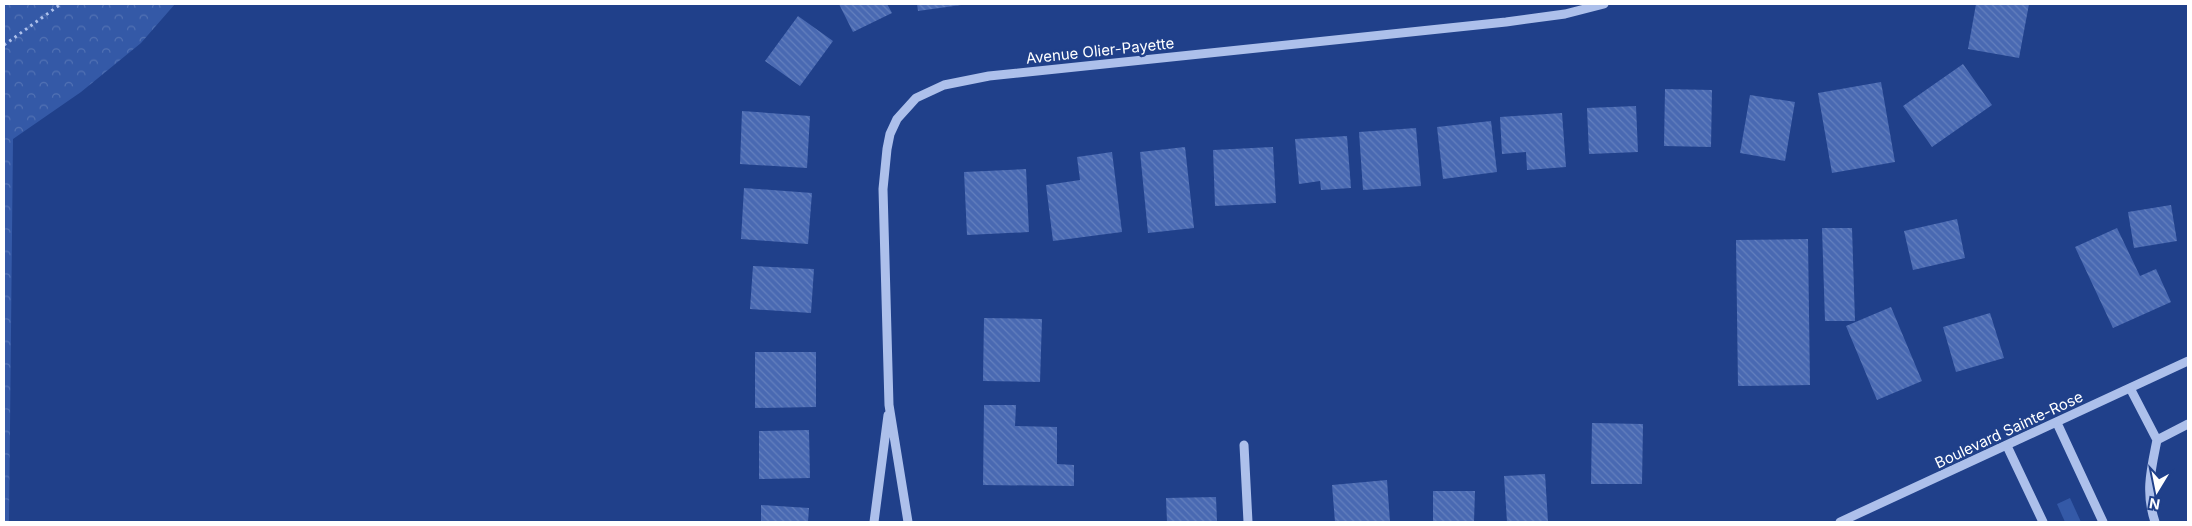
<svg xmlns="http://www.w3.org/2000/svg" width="2192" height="526" viewBox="0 0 2192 526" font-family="Inter,sans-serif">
<defs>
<pattern id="park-crowns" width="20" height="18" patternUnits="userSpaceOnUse" patternTransform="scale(1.25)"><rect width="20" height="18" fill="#3459a7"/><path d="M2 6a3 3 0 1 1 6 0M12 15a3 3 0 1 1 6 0" fill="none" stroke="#5272b4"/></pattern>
<pattern id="building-back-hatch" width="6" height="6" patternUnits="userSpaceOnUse" patternTransform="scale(1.25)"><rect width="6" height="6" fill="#4969b2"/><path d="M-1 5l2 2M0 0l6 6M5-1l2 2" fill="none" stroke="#6480be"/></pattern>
</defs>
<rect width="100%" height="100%" fill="#20408a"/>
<path fill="#3459a7" d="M 2070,498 L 2081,522 L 2065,522 L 2057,504 Z"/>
<path fill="url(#park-crowns)" d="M 4,4 L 175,4 L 141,43 L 81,92 L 13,139 L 9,522 L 4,522 Z"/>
<path fill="url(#building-back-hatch)" d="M 839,4 L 887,4 L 892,13 L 853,32 Z
M 917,4 L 961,4 L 961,5 L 918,11 Z
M 1976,4 L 2029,4 L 2019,58 L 1968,49 Z
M 798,16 L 833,41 L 800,86 L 765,61 Z
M 1963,64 L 1992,105 L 1932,147 L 1903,106 Z
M 1881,82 L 1895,162 L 1832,173 L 1818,93 Z
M 1665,89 L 1712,90 L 1711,147 L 1664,146 Z
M 1750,95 L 1795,102 L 1785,161 L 1740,153 Z
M 1636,106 L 1638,152 L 1589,154 L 1587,108 Z
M 742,111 L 810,116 L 807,168 L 740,164 Z
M 1562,113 L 1566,167 L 1527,170 L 1526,152 L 1502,154 L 1500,117 Z
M 1491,121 L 1497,172 L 1443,179 L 1437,127 Z
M 1416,128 L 1421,186 L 1363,190 L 1359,132 Z
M 1347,136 L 1351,188 L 1321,190 L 1320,181 L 1299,184 L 1295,139 Z
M 1185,147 L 1194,228 L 1148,233 L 1140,152 Z
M 1273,147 L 1276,203 L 1215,206 L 1213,150 Z
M 1112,152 L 1122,232 L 1053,241 L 1046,185 L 1080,180 L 1077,157 Z
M 1026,169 L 1029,232 L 967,235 L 964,172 Z
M 744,188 L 812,193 L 808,244 L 741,239 Z
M 2171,205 L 2177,241 L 2134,248 L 2128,212 Z
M 1957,219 L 1965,258 L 1913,270 L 1904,231 Z
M 1822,228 L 1852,228 L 1855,321 L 1825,321 Z
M 2117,228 L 2140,276 L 2156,269 L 2171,302 L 2113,328 L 2075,247 Z
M 1808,239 L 1810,385 L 1738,386 L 1736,240 Z
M 753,266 L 814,269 L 811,313 L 750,309 Z
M 1891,307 L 1922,381 L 1877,400 L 1846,326 Z
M 1990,313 L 2004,358 L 1956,372 L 1943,327 Z
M 984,318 L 1042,319 L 1040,382 L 983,381 Z
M 755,352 L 816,352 L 816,407 L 755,408 Z
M 984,405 L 1016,405 L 1015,426 L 1057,427 L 1057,464 L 1074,465 L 1074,486 L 983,485 Z
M 1592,423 L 1643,424 L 1642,484 L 1591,484 Z
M 809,430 L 810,478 L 759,479 L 759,431 Z
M 1545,474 L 1548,522 L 1507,522 L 1504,476 Z
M 1387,480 L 1390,522 L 1335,522 L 1332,485 Z
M 1433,491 L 1475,491 L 1474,522 L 1433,522 Z
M 1216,497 L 1217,522 L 1167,522 L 1166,498 Z
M 761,505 L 809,508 L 808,522 L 761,522 Z"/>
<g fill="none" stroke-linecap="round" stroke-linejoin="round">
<path stroke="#adc0eb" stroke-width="3" stroke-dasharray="2.5 4" stroke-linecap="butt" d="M 4,45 L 61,4"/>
<path stroke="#adc0eb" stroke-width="9" d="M 2130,388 L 2157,440 L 2188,424
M 2057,423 L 2103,522
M 1244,445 L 1248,522
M 2007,446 L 2043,522
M 874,522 L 888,415
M 908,522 L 889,405 L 883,189 L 887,149 L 890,134 L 897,119 L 916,98 L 944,85 L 989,76 L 1506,22 L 1565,14 L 1604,4
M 1840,522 L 2188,361
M 2155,522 C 2145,492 2151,470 2157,440"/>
</g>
<g text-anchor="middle" stroke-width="5" stroke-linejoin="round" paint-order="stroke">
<g font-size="15" fill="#fff" stroke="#20408a">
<text transform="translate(1100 51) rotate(-6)" y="5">Avenue Olier-Payette</text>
<text transform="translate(2009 430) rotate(-25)" y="5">Boulevard Sainte-Rose</text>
</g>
</g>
<rect width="2192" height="526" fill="none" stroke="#ffffff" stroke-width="10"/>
<g transform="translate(2157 491) rotate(190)" stroke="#20408a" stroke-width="4" paint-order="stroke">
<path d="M0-4L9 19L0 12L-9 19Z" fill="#ffffff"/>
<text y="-8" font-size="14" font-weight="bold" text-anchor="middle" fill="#ffffff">N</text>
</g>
</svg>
